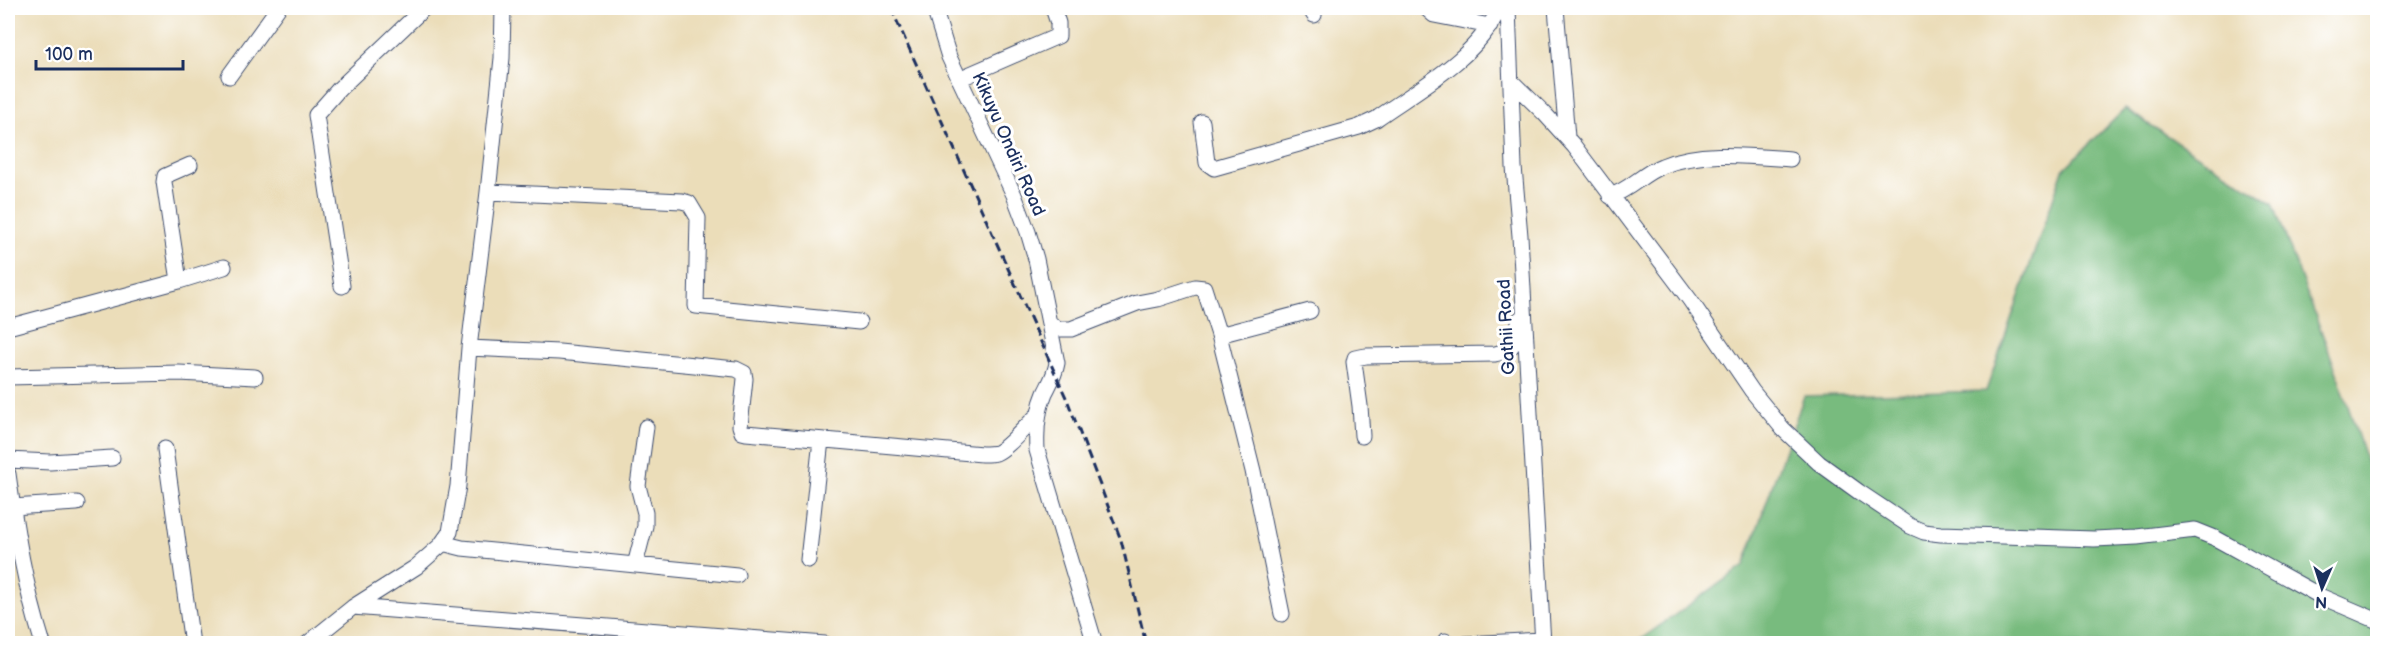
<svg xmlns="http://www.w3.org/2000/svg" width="2385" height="651" viewBox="0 0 2385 651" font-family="'Balsamiq Sans',sans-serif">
<rect width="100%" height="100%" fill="#fff"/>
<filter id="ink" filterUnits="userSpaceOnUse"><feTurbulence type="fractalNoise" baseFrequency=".0167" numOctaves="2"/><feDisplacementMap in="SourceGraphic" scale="12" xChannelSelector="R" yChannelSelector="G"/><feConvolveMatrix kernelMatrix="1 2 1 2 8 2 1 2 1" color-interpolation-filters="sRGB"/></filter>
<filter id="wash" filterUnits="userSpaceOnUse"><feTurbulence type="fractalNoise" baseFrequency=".008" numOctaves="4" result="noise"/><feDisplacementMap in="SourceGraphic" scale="24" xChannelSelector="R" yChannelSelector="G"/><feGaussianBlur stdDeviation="1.35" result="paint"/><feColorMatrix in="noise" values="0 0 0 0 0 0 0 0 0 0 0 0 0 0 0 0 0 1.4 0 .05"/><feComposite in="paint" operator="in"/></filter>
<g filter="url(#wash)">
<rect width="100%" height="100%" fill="#ebddb9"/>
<path fill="#78bb7e" stroke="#4a756e" stroke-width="1.5" d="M 2125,109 L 2273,203 L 2337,373 L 2377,493 L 2377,643 L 1634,644 L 1744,566 L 1804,396 L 1986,391 L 2063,170 Z"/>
</g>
<g filter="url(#ink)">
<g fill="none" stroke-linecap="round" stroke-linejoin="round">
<g stroke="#3a496c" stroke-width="17">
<path id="minor" d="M 934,8 L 949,57 L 1014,195 L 1028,232 L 1036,259 L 1057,363 C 1055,375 1050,383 1045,393 C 1037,411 1036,431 1037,450 L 1095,644
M 1310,8 L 1314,15
M 1426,8 L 1434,15 L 1490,26
M 1508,8 L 1514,167 L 1520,236 L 1543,644
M 1556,8 L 1567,137
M 229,76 L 278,8
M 959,79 L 1058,36 L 1058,23 L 1053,8
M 1511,81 L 1544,113 L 1574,146 L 1690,300 L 1752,391 L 1783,429 L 1819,463 L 1859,492 L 1910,526 L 1924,532 L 1941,534 L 2094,539 L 2137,537 L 2195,530 L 2215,538 L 2322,597 L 2378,621
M 1202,122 L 1207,163 L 1214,168 L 1359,127 L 1376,119 C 1418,89 1479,57 1499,8
M 488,192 L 682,201 L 689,203 L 698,218 L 696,306 L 859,322
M 1610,196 C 1630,190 1643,173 1662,166 C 1701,150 1749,156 1790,159
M 179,281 L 224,267
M 342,286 L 316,115 L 339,89 L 424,8
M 1049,323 L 1059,329 L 1071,329 L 1137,303 L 1158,299 L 1195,287 L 1204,288 L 1219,335 L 1253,471 L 1282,614
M 8,327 L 179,281 L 164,182 L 165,176 L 190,165
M 1219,335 L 1310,311
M 469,348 L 559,352 L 736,369 L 744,373 L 745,379 L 740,426 L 742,432 L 746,433 L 982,454 C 986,454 992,454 996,453 C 1008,448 1027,424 1039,414
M 8,377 L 179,373 L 255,377
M 1362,436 L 1360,406 L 1354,362 L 1355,358 L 1366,356 L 1495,354 C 1519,349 1514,338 1520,319
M 165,449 L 192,644
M 8,460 L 50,462 L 112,458
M 8,474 C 16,532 25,587 43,644
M 12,507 L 77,503
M 442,543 L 462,548 L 737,575
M 808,560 L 821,440
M 635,565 L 645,526 L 645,513 L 638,486 L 646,427
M 353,607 L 825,644
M 1445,641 L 1451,644
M 307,644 L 353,607 L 416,567 L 440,546 L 450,532 L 458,486 L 469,348 L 488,192 L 502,58 L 503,8
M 1465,644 L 1543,640"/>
</g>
<use href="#minor" stroke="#fff" stroke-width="15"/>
<path stroke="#1b2f5e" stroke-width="3" stroke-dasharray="9 4.5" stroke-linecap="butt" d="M 891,8 L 1068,402 L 1121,540 L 1146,644"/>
</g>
</g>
<g text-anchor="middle" stroke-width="6" stroke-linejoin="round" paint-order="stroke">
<g font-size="18" fill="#1b2f5e" stroke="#fff">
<text transform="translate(1009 144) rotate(66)" y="6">Kikuyu Ondiri Road</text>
<text transform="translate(1506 327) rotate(-93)" y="6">Gathii Road</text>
</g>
</g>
<rect width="2385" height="651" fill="none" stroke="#fff" stroke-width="30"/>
<g transform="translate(2322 588) rotate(183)" stroke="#ffffff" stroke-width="4.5" paint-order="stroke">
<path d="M0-4.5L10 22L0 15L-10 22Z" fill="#1b2f5e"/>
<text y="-9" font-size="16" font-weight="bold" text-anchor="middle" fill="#1b2f5e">N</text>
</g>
<path d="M36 60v9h147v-9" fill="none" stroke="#1b2f5e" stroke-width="3"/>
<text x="45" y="60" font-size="18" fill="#1b2f5e" stroke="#ffffff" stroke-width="4.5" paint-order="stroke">100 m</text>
</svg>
